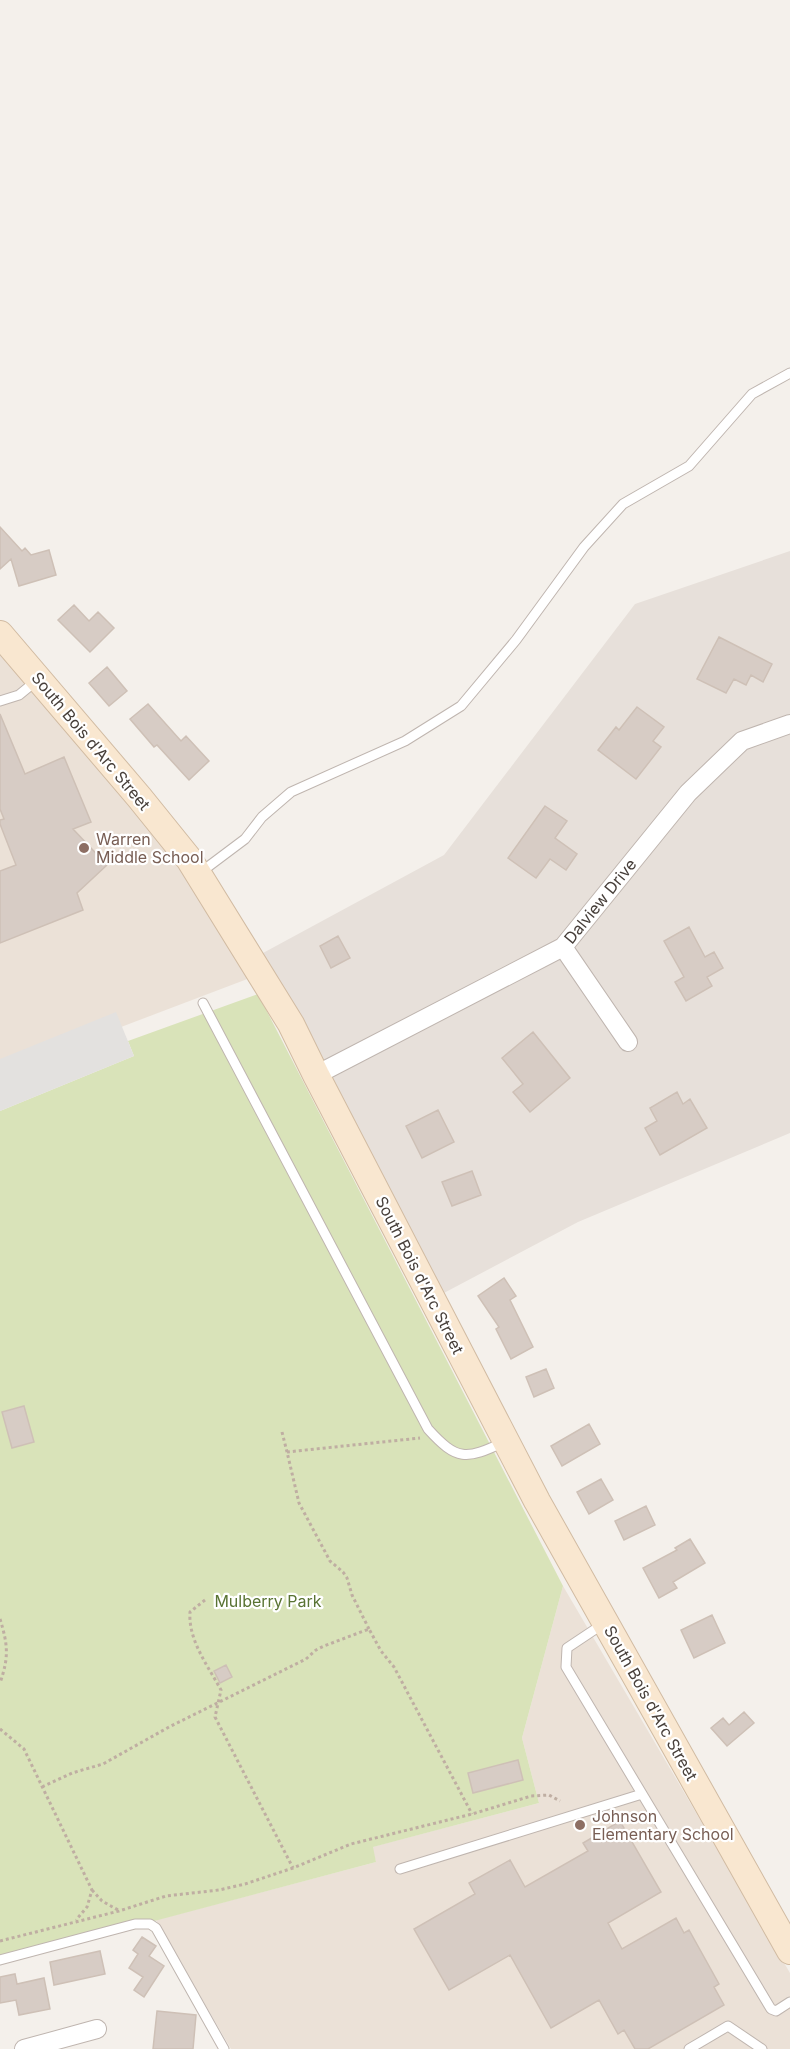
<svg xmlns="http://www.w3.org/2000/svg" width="790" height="2049" viewBox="0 0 790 2049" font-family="Inter,sans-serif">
<rect width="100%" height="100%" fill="#f4f0eb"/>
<path fill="#e7e0da" d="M 790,551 L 790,1133 L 578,1222 L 442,1294 L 263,953 L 444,855 L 635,604 Z"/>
<path fill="#ebe1d7" d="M 0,652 L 182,865 L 250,978 L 0,1073 Z
M 563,1586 L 790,1973 L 790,2049 L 231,2049 L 156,1920 L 376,1862 L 372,1847 L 539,1803 L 522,1738 Z"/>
<path fill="#d9e3b9" d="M 258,994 L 563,1586 L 522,1738 L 539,1803 L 373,1847 L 376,1862 L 0,1962 L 0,1111 L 134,1056 L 128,1041 Z"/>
<path fill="#e3e1df" d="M 116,1012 L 134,1056 L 0,1111 L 0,1059 Z"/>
<path fill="#d7ccc5" stroke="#cec0b6" stroke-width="1.5" d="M 0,527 L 22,551 L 25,548 L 31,555 L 49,550 L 56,575 L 19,586 L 11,559 L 0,569 Z
M 74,605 L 89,621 L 98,612 L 114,628 L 90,652 L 58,620 Z
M 719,637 L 772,664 L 763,682 L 751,675 L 746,685 L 734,679 L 726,693 L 697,679 Z
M 107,667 L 127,691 L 109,706 L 89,683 Z
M 148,704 L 181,741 L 186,736 L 209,761 L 189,780 L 157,745 L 154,747 L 130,719 Z
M 637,707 L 664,727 L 653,741 L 661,747 L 636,779 L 598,750 L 616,727 L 619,730 Z
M 0,714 L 25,774 L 64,757 L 91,822 L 73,829 L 107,865 L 77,893 L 83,910 L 0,943 L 0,871 L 16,865 L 0,824 L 0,820 L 4,819 L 0,809 Z
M 545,806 L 567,821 L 555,838 L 577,854 L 566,870 L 550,859 L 536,878 L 508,858 Z
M 689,927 L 705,957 L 714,952 L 723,968 L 707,977 L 712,986 L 686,1001 L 675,982 L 684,977 L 664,941 Z
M 338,936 L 350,958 L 331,968 L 320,946 Z
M 533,1032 L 570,1078 L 530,1112 L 513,1092 L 523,1084 L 502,1058 Z
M 677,1092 L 683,1104 L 690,1099 L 707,1128 L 660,1155 L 645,1128 L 657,1121 L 650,1108 Z
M 438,1110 L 454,1142 L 422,1158 L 406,1126 Z
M 472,1171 L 481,1195 L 452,1206 L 442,1182 Z
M 504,1278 L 516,1296 L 510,1300 L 533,1347 L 511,1359 L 496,1329 L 499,1327 L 478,1296 Z
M 546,1369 L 554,1388 L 534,1397 L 526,1377 Z
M 24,1406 L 34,1442 L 12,1448 L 2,1412 Z
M 589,1424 L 600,1444 L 562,1466 L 551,1446 Z
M 601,1479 L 613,1500 L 589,1514 L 577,1492 Z
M 646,1506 L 655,1525 L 624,1540 L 615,1521 Z
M 690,1539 L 705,1563 L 673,1582 L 677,1588 L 659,1598 L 643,1568 L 677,1550 L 675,1548 Z
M 712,1615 L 725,1643 L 694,1658 L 681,1630 Z
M 226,1665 L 232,1677 L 220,1683 L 214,1671 Z
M 744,1712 L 754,1723 L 727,1746 L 711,1728 L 723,1718 L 729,1725 Z
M 518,1760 L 523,1780 L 473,1793 L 468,1773 Z
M 620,1821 L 661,1892 L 608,1923 L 622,1949 L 676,1918 L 684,1933 L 689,1930 L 719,1984 L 714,1987 L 724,2005 L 648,2049 L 635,2049 L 624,2030 L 618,2034 L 599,2000 L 551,2028 L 510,1955 L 449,1990 L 414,1929 L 475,1894 L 469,1883 L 510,1860 L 525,1887 L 588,1851 L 583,1843 Z
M 142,1937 L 156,1946 L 149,1956 L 164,1966 L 144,1997 L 134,1990 L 143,1977 L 129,1968 L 138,1954 L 133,1950 Z
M 100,1951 L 105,1974 L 54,1985 L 50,1962 Z
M 15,1974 L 17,1984 L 44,1978 L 50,2009 L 19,2015 L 16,2000 L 0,2003 L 0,1977 Z
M 157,2011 L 196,2015 L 193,2049 L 153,2049 Z"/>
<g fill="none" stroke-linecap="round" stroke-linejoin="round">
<g stroke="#bfb5af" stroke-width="11">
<path id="lane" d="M 0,701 L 19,695 L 36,681
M 201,872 L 245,839 L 262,817 L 291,792 L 405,741 L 461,706 L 516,640 L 584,547 L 623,504 L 689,466 L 752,394 L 790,373
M 203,1003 L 428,1429 C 457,1461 466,1460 504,1442
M 603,1624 L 567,1648 L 566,1667 L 771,2009 L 776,2011 L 790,2002
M 400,1869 L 642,1794
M 0,1960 L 135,1924 L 150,1924 L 156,1928 L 224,2049
M 689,2049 L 728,2026 L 762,2049"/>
</g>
<g stroke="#bfb5af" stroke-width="20">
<path id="street" d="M 563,947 L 628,1042
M 316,1075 L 563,947 L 688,793 L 742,741 L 790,724
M 24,2049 L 97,2029"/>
</g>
<g stroke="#d1bba2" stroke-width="28">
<path id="secondary" d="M 0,634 L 139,797 L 189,859 L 291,1024 L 316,1075 L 537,1501 L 790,1951"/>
</g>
<path stroke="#bfaea2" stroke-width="3" stroke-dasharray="3 3" stroke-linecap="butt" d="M 282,1432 L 287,1452
M 205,1600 L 190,1612 C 188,1640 208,1666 221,1690 L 215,1717 L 293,1868
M 0,1619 C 8,1645 9,1657 0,1683
M 369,1629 L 352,1595 L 347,1578 L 343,1572 L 330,1561 L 299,1503 L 287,1452 L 420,1438
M 0,1729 L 24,1749 L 92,1890 L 87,1907 L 76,1920
M 42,1787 L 72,1773 L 103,1764 L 169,1727 L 306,1659 L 316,1650 L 324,1646 L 369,1629 L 381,1651 L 394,1667 L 472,1814
M 92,1890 L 102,1901 L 118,1910
M 0,1941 L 119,1911 L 166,1896 L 219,1890 L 245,1884 L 293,1868 L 351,1844 L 472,1814 L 531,1796 L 549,1795 L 560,1801"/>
<use href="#lane" stroke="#fff" stroke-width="9"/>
<use href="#street" stroke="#fff" stroke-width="18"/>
<use href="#secondary" stroke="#f9e7d0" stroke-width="26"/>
</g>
<g fill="#8d6e63" stroke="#fff" stroke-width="2">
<circle cx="84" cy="848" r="6"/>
<circle cx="580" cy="1825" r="6"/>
</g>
<g text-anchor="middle" stroke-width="4.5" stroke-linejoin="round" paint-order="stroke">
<g font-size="16" fill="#473f3a" stroke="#fff">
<text transform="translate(91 741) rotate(50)" y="6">South Bois d'Arc Street</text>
<text transform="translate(600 901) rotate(-51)" y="6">Dalview Drive</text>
<text transform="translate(420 1275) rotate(63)" y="6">South Bois d'Arc Street</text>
<text transform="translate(651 1703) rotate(61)" y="6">South Bois d'Arc Street</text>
</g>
<g font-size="16" fill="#785e54" stroke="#fff" text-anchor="start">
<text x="96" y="845">Warren<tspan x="96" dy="18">Middle School</tspan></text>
<text x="592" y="1822">Johnson<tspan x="592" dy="18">Elementary School</tspan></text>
</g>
<g font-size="16" fill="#597333" stroke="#fff">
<text x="268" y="1607">Mulberry Park</text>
</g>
</g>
</svg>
